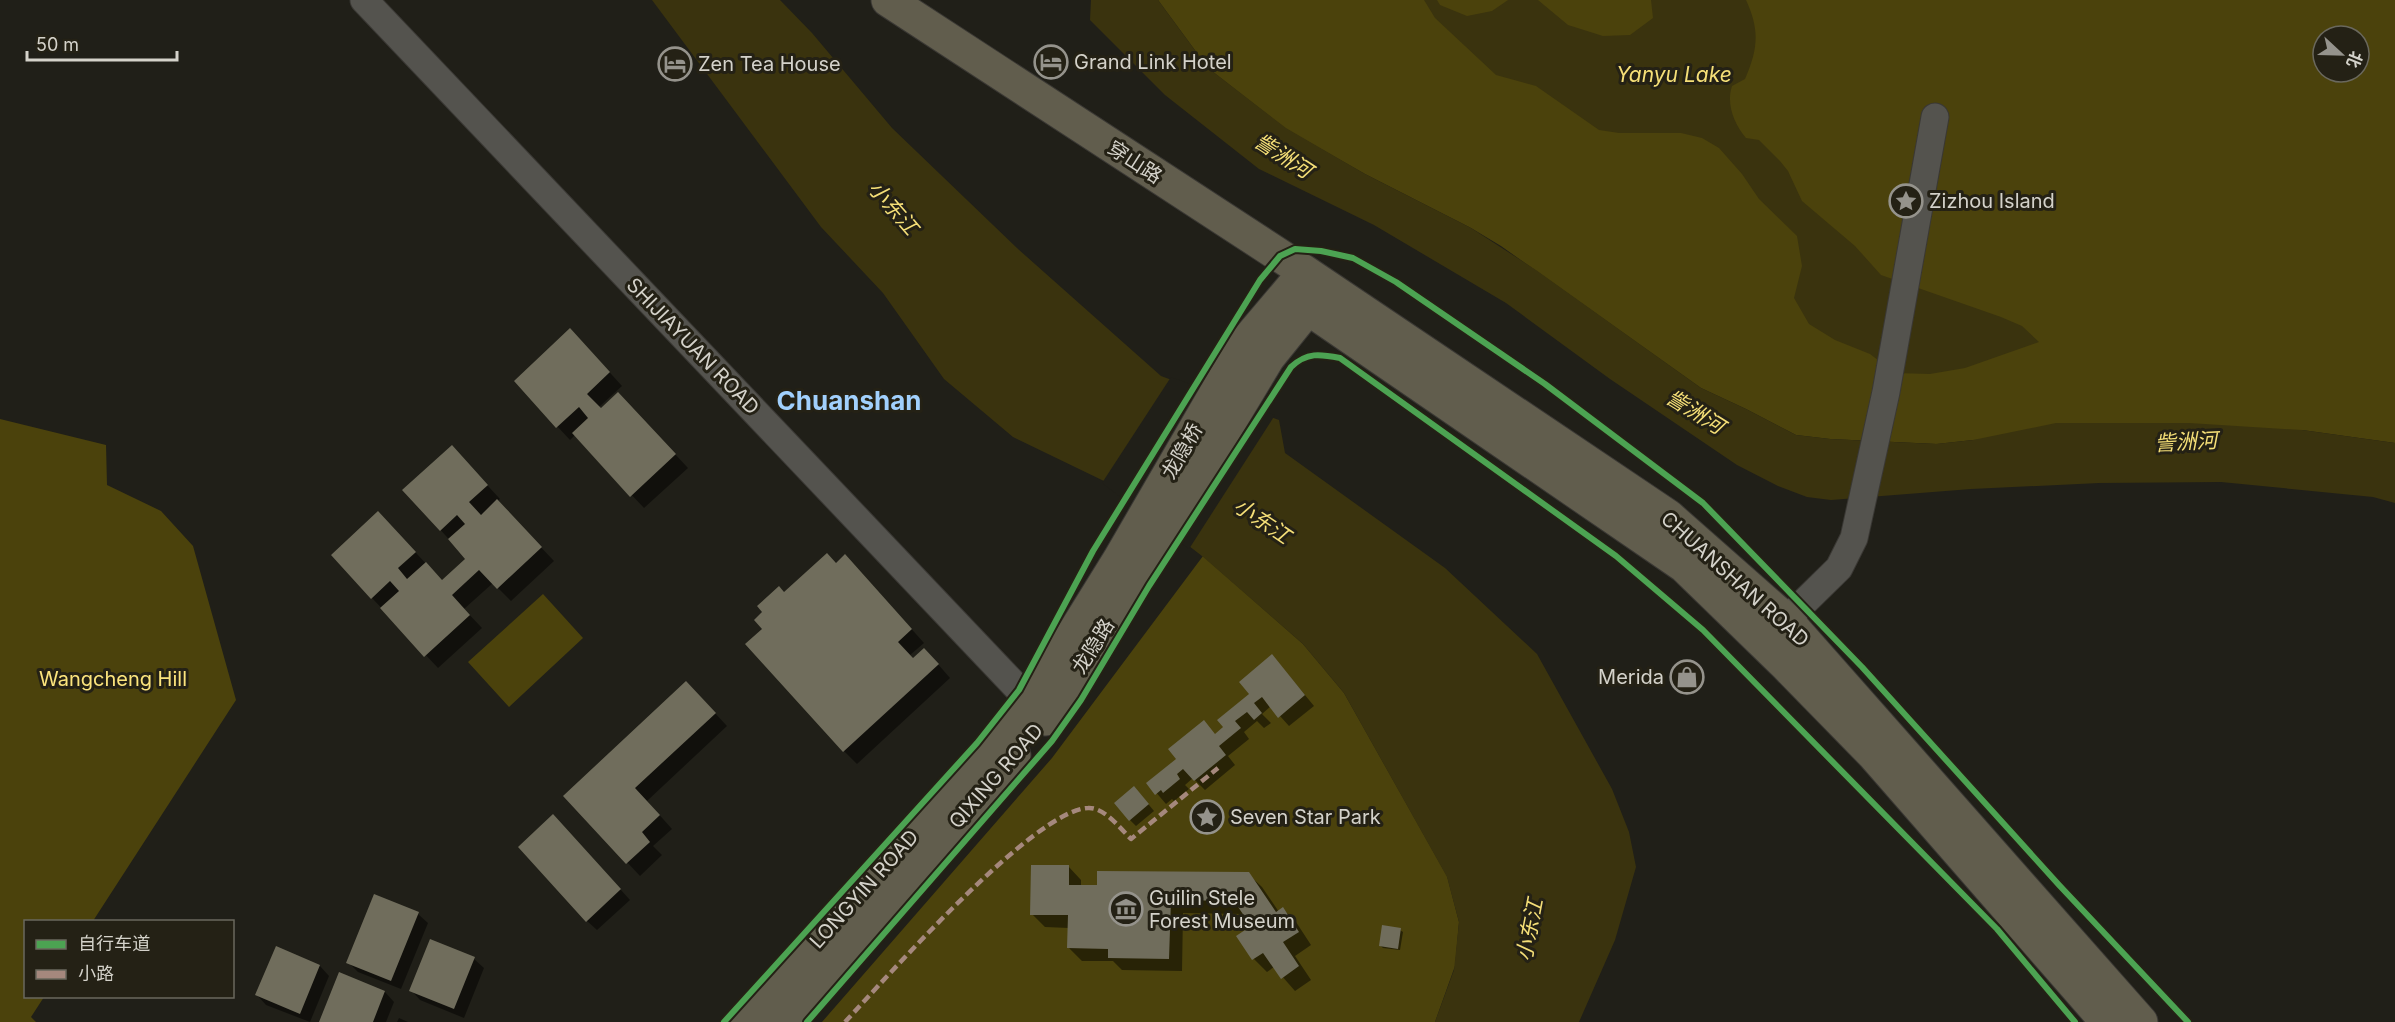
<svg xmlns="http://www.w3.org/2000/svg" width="2395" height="1022" viewBox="0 0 2395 1022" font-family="Inter,'Noto Sans SC',sans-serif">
<rect width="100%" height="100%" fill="#201f18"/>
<path fill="#4b420c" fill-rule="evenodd" d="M 1158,0 L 2395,0 L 2395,443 L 2302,430 L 1973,440 L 1937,444 L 1830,439 L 1796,435 L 1746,409 L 1701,388 L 1501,246 L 1471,228 L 1365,174 L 1286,129 L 1208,68 ZM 2323,36 L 2359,36 L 2359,72 L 2323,72 Z
M 0,419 L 106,445 L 107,485 L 161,511 L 193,546 L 236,700 L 93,921 L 26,922 L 26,996 L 44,997 L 31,1017 L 36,1022 L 0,1022 Z
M 1203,556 L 1303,644 L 1344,693 L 1447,876 L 1459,922 L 1455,966 L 1435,1022 L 822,1022 L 1052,758 Z
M 543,594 L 583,638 L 509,707 L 468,662 Z"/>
<path fill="#3a330e" d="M 652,0 L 780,0 L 812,33 L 892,128 L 1018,249 L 1161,376 L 1279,420 L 1285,453 L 1445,568 L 1537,654 L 1612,789 L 1629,832 L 1636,867 L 1615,940 L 1579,1022 L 1435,1022 L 1454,970 L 1459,922 L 1447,877 L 1344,693 L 1303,644 L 1202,556 L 1106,482 L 1013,437 L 944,379 L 883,293 L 821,227 Z
M 1091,0 L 1158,0 L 1208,68 L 1286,128 L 1365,174 L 1471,228 L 1536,270 L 1701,388 L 1746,409 L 1796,435 L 1830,439 L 1936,444 L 1973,440 L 2056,423 L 2189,423 L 2302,430 L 2395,443 L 2395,503 L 2373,497 L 2221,482 L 2099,483 L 1971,489 L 1831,500 L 1807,497 L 1778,486 L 1737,465 L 1610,379 L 1506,303 L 1374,225 L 1259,169 L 1165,95 L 1090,20 Z
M 1424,0 L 1437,0 L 1440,5 L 1467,16 L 1492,11 L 1508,0 L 1538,0 L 1568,25 L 1603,36 L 1630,35 L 1653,18 L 1651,0 L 1746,0 C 1760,30 1758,49 1745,79 L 1732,86 C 1726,104 1734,124 1746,138 L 1759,140 L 1780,161 L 1788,171 L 1802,201 L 1855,246 L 1881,275 L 2001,317 L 2022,326 L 2039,342 L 1965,368 L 1930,374 L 1895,373 L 1870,354 L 1835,340 L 1809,324 L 1794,298 L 1802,266 L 1797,236 L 1759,199 L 1742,174 L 1719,148 L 1702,138 L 1681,133 L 1619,133 L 1599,130 L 1536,86 L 1496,75 L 1435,18 Z"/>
<path fill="#201f18" d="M 1171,377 L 1275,415 L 1189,549 L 1102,483 Z"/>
<path fill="#0007" d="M 583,343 L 622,386 L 599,407 L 601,410 L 631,407 L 688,468 L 644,508 L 575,435 L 570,440 L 516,382 Z
M 464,460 L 500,499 L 497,501 L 554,561 L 511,601 L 493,583 L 464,609 L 482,628 L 438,668 L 372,598 L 391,526 L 443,582 L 467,559 L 404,490 Z
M 836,564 L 858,569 L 924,643 L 910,655 L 914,660 L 937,663 L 950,678 L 857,764 L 844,751 L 764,629 L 784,594 Z
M 1281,666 L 1314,706 L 1289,726 L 1271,706 L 1262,714 L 1271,723 L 1264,728 L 1257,721 L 1244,732 L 1249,739 L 1228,756 L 1235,765 L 1205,790 L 1193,778 L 1185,785 L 1189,789 L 1174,801 L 1172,799 L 1166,804 L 1148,783 L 1216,735 Z
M 699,696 L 727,726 L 647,801 L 672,829 L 653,846 L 662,855 L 640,876 L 565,796 Z
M 1140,794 L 1154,811 L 1136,826 L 1130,820 Z
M 563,826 L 630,900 L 597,930 L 587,921 Z
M 1068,866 L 1081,880 L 1081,887 L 1248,874 L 1262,887 L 1279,912 L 1283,909 L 1296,922 L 1311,945 L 1295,956 L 1311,980 L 1295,991 L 1274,967 L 1267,972 L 1254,959 L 1253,927 L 1244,914 L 1183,913 L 1182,971 L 1122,970 L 1113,961 L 1082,961 L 1069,948 L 1069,928 L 1045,927 L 1032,914 Z
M 418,914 L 428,923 L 401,989 L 358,972 L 348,962 Z
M 1400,930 L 1403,932 L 1400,950 L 1383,948 L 1380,945 Z
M 474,959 L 484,968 L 464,1018 L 420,1000 L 411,990 Z
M 320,966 L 329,976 L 310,1022 L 266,1005 L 257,995 Z
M 340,974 L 385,992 L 394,1002 L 386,1022 L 320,1022 Z
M 399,1018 L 408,1022 L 397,1022 Z"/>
<path fill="#706d5c" d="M 570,328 L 610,372 L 587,394 L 601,408 L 618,392 L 676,454 L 630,497 L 572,433 L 588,418 L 579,407 L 556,428 L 514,381 Z
M 452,445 L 488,485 L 469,502 L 481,515 L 497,499 L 542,547 L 497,589 L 479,570 L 452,595 L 470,615 L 424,657 L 380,608 L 399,591 L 390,581 L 371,599 L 331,555 L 378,511 L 416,552 L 398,568 L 407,579 L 426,562 L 442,580 L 465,559 L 448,539 L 465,524 L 457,515 L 440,531 L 402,490 Z
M 827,553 L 836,563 L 845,554 L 912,629 L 898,642 L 913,658 L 924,648 L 939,664 L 843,752 L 745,644 L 762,629 L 754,620 L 762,612 L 757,606 L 779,586 L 784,592 Z
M 1272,654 L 1305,695 L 1278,718 L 1262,697 L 1254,703 L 1262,713 L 1254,720 L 1247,712 L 1235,721 L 1241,728 L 1219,746 L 1226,755 L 1194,781 L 1183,769 L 1177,774 L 1180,779 L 1163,793 L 1161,790 L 1155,795 L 1146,783 L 1176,759 L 1168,749 L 1204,720 L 1215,734 L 1223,727 L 1217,720 L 1249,694 L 1239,682 Z
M 686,681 L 716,713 L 635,788 L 660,815 L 642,832 L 650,842 L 626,864 L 563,796 Z
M 1134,786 L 1149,804 L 1129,821 L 1114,803 Z
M 553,814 L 621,889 L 586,922 L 518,847 Z
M 1031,865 L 1069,865 L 1069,885 L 1097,885 L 1097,871 L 1249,872 L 1276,912 L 1283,907 L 1299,932 L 1283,942 L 1299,966 L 1281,979 L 1263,953 L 1252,960 L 1236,936 L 1251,926 L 1234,901 L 1171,900 L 1169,959 L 1108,958 L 1108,949 L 1067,948 L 1068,915 L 1030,915 Z
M 374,894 L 419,912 L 391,981 L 346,963 Z
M 1382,925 L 1401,928 L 1398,949 L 1379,946 Z
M 430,939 L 475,957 L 454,1009 L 409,991 Z
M 276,946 L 320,965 L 300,1014 L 255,995 Z
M 339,972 L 385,991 L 373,1022 L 319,1022 Z"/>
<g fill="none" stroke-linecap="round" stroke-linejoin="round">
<g stroke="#3a3834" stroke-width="29">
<path id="minor" d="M 364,0 L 1045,717
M 1786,620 L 1839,568 L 1854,538 L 1886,392 L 1935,117"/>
</g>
<g stroke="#3a3834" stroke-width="35">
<path id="major" d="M 888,0 L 1305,272 L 1668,516 L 1786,620 L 2141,1022
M 1287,295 L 1309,309 L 1684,566 L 1787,666 L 1873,754 L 2107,1022
M 1046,719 L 1139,573 L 1268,358 L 1322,291
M 745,1022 L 1031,702 L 1119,560 L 1245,343 L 1300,278
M 780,1022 L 1014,755"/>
</g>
<use href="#minor" stroke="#54534e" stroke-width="27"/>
<use href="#major" stroke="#615d4d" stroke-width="33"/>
<path stroke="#a5887d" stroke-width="4.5" stroke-dasharray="9 4.5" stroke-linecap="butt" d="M 845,1022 C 886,978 1034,810 1088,808 C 1104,807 1120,828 1131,839 L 1218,768"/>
<g stroke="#242115" stroke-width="10">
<path id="cycleway" d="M 724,1022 L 977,743 L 1019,690 L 1093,551 L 1260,280 L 1280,256 L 1295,249 L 1321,251 L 1353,258 L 1396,282 L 1545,384 L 1703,503 L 1862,667 L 2059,885 L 2188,1022
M 807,1022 L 1052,741 L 1081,700 L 1149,586 L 1291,367 C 1307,352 1320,354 1340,358 L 1616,556 L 1703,630 L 1997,929 L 2075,1022"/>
</g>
<use href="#cycleway" stroke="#4ca352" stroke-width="6"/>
</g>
<defs>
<g id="hotel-ring" transform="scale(1.725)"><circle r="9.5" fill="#242115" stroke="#95938c" stroke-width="1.5"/><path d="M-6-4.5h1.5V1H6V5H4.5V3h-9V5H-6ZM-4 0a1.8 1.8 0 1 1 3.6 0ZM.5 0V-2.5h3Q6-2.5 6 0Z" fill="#95938c"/></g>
<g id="sight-ring" transform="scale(1.725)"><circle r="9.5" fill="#242115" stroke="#95938c" stroke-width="1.5"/><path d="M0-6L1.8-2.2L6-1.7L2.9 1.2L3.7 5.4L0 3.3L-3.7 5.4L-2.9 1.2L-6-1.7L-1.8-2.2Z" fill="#95938c"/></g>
<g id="shop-ring" transform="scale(1.725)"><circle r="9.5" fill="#242115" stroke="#95938c" stroke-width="1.5"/><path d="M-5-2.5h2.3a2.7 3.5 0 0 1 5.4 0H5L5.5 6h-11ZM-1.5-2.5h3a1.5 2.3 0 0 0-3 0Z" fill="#95938c"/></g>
<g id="museum-ring" transform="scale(1.725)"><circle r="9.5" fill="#242115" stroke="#95938c" stroke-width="1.5"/><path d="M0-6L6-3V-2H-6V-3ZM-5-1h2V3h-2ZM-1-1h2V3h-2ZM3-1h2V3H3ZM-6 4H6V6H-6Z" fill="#95938c"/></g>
</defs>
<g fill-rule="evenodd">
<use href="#hotel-ring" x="1051" y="62"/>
<use href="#hotel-ring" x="675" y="64"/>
<use href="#sight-ring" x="1906" y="201"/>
<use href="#shop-ring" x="1687" y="677"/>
<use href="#sight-ring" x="1207" y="817"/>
<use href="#museum-ring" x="1126" y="909"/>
</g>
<g text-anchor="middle" stroke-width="6" stroke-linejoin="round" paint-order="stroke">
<g font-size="20" fill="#d4d2ca" stroke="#242115" text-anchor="start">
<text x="1074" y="69">Grand Link Hotel</text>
<text x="698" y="71">Zen Tea House</text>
<text x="1929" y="208">Zizhou Island</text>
<text x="1664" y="684" text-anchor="end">Merida</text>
<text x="1230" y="824">Seven Star Park</text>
<text x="1149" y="905">Guilin Stele<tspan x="1149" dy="23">Forest Museum</tspan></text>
</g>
<g font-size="20" fill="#d4d2ca" stroke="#242115">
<text transform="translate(1135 162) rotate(33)" y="7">穿山路</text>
<text transform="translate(693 346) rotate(46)" y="7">SHIJIAYUAN ROAD</text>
<text transform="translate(1182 451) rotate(-60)" y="7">龙隐桥</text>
<text transform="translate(1735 579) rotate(42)" y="7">CHUANSHAN ROAD</text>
<text transform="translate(1093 646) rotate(-58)" y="7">龙隐路</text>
<text transform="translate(996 776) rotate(-49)" y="7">QIXING ROAD</text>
<text transform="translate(864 889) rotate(-48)" y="7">LONGYIN ROAD</text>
</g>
<g font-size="20" fill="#fbe47c" stroke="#242115">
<text x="113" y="686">Wangcheng Hill</text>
</g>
<g font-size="21" font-style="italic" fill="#f5df77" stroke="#242115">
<text x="1674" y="82">Yanyu Lake</text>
<text transform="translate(1283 156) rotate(33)" y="7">訾洲河</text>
<text transform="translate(893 208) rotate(49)" y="7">小东江</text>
<text transform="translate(1695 412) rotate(32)" y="7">訾洲河</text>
<text transform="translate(2186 442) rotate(-3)" y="7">訾洲河</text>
<text transform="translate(1262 521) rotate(34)" y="7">小东江</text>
<text transform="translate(1530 930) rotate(-79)" y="7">小东江</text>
</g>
<g font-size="26" font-weight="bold" fill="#a1d0fd" stroke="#242115">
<text x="849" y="410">Chuanshan</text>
</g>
</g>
<rect x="24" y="920" width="210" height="78" fill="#242115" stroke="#6a685d" stroke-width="1.5"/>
<rect x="36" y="940" width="30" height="9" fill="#4ca352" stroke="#6a685d" stroke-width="1.5"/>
<text x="78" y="950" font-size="18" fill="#d4d2ca">自行车道</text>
<rect x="36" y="970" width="30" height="9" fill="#a5887d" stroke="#6a685d" stroke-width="1.5"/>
<text x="78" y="980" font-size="18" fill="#d4d2ca">小路</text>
<g transform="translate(2341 54) rotate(112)"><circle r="28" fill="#242115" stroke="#6a685d" stroke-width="1.5"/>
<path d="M0-4.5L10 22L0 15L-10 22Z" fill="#95938c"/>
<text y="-9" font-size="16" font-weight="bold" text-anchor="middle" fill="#d4d2ca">北</text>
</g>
<path d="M27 51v9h150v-9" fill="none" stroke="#d4d2ca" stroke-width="3"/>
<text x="36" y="51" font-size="18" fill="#d4d2ca" stroke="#242115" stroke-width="4.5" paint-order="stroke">50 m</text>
</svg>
